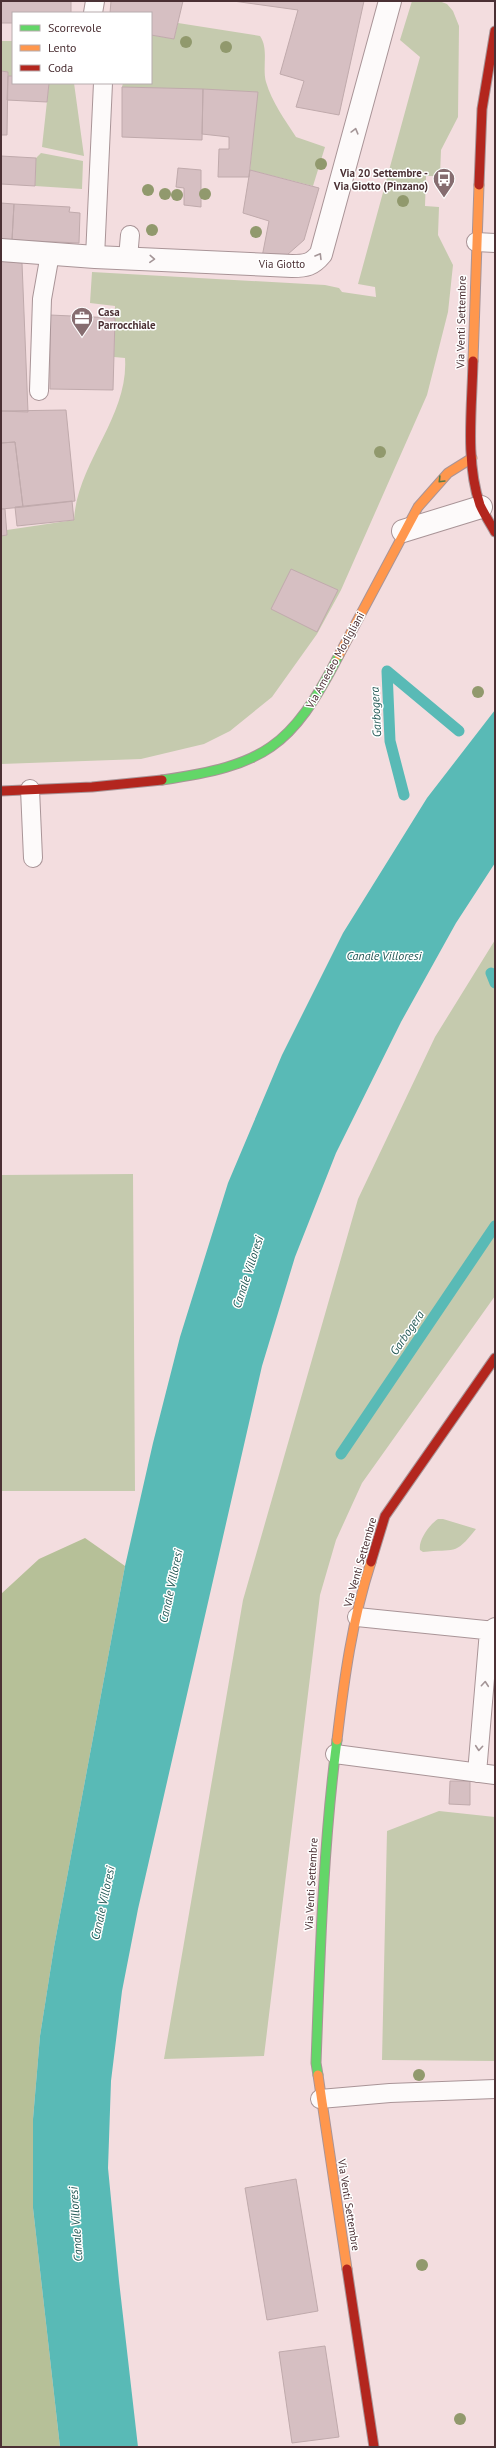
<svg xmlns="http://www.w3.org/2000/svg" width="496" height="2448" viewBox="0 0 496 2448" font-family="'PT Sans',sans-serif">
<rect width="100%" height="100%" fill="#f3dddf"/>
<path fill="#c5caae" d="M 412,1 L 439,1 L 447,4 L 453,11 L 459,26 L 458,117 L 441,150 L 440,176 L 426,176 L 425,206 L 439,207 L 438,235 L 453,265 L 448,312 L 427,395 L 341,590 L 317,634 L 272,697 L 230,731 L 204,744 L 141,759 L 1,764 L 1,536 L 7,535 L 7,530 L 74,520 C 77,463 129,416 125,358 L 114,357 L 115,306 L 90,303 L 92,272 L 325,285 L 339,288 L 342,292 L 376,297 L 375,287 L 358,284 L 420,57 L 400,40 Z
M 178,23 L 260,36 C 269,49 262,67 266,82 C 272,102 285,120 296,137 L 325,147 L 313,186 L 250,170 L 257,92 L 122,87 L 123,83 L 151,83 L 151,35 L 174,39 Z
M 1,41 L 13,41 L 13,76 L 8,76 L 8,72 L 1,71 Z
M 49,83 L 74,83 L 84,156 L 42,147 Z
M 41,153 L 83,161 L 82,189 L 35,186 L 36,158 Z
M 495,940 L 495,1296 L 362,1483 L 336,1540 L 320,1595 L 264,2056 L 164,2059 L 243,1600 L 358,1199 L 435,1037 Z
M 133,1174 L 135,1491 L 1,1491 L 1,1175 Z
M 438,1519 L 443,1519 L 476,1529 C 454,1557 455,1548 423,1552 L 420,1550 C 418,1540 430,1524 438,1519 Z
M 439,1811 L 495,1817 L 495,2061 L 382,2060 L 387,1831 Z"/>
<path fill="#b6c098" d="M 85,1538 L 125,1566 L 54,1947 L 40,2036 L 33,2119 L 33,2208 L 60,2447 L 1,2447 L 1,1594 L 39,1559 Z"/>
<path fill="#59bab6" d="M 495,710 L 495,863 L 456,923 L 401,1022 L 336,1153 L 295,1257 L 262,1366 L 138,1909 L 122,1991 L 111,2081 L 108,2168 L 119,2281 L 138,2447 L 60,2447 L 33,2208 L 33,2119 L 40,2036 L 54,1947 L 125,1566 L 153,1443 L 180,1337 L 228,1183 L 282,1055 L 343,933 L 427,798 Z"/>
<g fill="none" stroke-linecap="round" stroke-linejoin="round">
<path stroke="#59bab6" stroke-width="11" d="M 387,671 L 390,741 L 404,795
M 387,671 L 459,731
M 491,973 L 495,983
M 341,1454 L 495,1226"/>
</g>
<path fill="#d6bfc2" stroke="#c0aaac" d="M 1,1 L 71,1 L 71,13 L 13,13 L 13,23 L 1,23 Z
M 111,1 L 183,1 L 174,39 L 151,35 L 151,13 L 110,13 Z
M 233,1 L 364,1 L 339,115 L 296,107 L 304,81 L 280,74 L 298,10 Z
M 1,71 L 8,72 L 7,135 L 1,135 Z
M 8,76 L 13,76 L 13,83 L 49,83 L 47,102 L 7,100 Z
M 122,87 L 203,89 L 202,140 L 122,137 Z
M 203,89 L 258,92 L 249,177 L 218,177 L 219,149 L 229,149 L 229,137 L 202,134 Z
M 1,156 L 36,158 L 35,186 L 1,184 Z
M 178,168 L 201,170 L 201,207 L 184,205 L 184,188 L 176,187 Z
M 250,170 L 319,188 L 304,240 L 287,255 L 262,257 L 269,221 L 243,213 Z
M 1,203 L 14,204 L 12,240 L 1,239 Z
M 14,204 L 70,207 L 69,212 L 80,213 L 79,243 L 12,240 Z
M 1,261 L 22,263 L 28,412 L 1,411 Z
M 50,315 L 115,318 L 113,390 L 50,389 Z
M 66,410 L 75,501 L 23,507 L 15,442 L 1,443 L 1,411 Z
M 15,442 L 23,507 L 1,509 L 1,443 Z
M 72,501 L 74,520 L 17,526 L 15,507 Z
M 1,509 L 5,509 L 7,535 L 1,536 Z
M 291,569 L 338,590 L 317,632 L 271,609 Z
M 450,1781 L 470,1781 L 470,1805 L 449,1804 Z
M 296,2179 L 318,2311 L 267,2320 L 245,2188 Z
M 325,2346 L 339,2437 L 292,2443 L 279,2352 Z"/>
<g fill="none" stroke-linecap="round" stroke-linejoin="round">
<g stroke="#a99497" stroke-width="20">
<path id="lane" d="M 93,13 L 95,1
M 476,242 L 495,243
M 95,257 L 103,83
M 128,258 L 130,235
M 39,391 L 42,299 L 50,254
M 30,789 L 33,858
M 357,1617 L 495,1631
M 335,1754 L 495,1775
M 477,1773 L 489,1631 L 495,1627
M 320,2099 L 390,2093 L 495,2089"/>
</g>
<g stroke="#a99497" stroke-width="24">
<path id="street" d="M 1,250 L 95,257 L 292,266 C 306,266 312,265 321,254 L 390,1
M 403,531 L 481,507"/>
</g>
<g stroke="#a99497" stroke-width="11">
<path id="fast" d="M 162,780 C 265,765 291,748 339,655
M 318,2075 L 316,2063 C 320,1955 323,1847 337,1740"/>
</g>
<g stroke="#a99497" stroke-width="11">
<path id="slow" d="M 473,361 L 479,185
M 339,655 L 418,507 L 448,473 L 472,458
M 337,1740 C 344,1680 352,1620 371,1562
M 318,2075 L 347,2269"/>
</g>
<g stroke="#a99497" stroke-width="11">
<path id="jam" d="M 479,185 L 482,109 L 495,31
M 473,361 C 472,408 465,461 480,505 C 484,514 490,523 495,532
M 1,791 L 92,787 L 162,780
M 371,1562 L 385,1516 L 495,1358
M 347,2269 L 374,2447"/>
</g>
<use href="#lane" stroke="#fdfafa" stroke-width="18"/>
<use href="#street" stroke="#fdfafa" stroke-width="22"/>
<use href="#fast" stroke="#63d668" stroke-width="9"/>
<use href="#slow" stroke="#ff974d" stroke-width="9"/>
<use href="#jam" stroke="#b3261e" stroke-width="9"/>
</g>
<g fill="#91996d">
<circle cx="186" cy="42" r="6"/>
<circle cx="226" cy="47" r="6"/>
<circle cx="321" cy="164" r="6"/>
<circle cx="148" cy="190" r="6"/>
<circle cx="165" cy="194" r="6"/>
<circle cx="205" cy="194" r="6"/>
<circle cx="177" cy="195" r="6"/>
<circle cx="403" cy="201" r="6"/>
<circle cx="152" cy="230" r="6"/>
<circle cx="256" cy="232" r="6"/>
<circle cx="380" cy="452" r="6"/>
<circle cx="478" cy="692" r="6"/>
<circle cx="419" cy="2075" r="6"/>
<circle cx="422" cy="2265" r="6"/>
<circle cx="460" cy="2419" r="6"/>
</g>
<defs><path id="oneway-chevron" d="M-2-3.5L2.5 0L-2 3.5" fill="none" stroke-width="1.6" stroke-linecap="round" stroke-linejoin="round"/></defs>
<g stroke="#a49597">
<use href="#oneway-chevron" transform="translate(355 131) rotate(-75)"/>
<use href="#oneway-chevron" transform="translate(319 256) rotate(-59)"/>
<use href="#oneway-chevron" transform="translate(152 259) rotate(3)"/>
<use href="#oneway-chevron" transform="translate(485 1684) rotate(-85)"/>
<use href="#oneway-chevron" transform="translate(479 1748) rotate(95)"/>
</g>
<use stroke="#567b4b" href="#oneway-chevron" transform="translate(441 480) rotate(134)"/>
<defs>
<g id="bus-pin" transform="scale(1.15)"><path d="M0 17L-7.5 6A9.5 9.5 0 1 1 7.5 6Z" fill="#866d70" stroke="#fff"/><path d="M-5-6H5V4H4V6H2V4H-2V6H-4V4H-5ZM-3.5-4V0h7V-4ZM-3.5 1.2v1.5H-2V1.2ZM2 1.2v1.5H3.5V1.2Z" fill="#fff"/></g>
<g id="office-pin" transform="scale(1.15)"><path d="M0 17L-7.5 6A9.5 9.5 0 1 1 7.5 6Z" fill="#866d70" stroke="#fff"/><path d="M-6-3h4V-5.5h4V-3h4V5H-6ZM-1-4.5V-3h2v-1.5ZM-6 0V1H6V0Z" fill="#fff"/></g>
</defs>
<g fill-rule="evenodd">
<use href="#bus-pin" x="444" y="179"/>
<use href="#office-pin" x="82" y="318"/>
</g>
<g text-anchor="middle" stroke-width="3" stroke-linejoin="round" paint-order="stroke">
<g font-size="11" font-weight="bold" fill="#4b3034" stroke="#fff" text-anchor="end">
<text x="428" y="177">Via 20 Settembre -<tspan x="428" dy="13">Via Giotto (Pinzano)</tspan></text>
<text x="98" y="316" text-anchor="start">Casa<tspan x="98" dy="13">Parrocchiale</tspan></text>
</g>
<g font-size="11" fill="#4b3034" stroke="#fff">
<text x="282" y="268">Via Giotto</text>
<text transform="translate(461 322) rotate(-89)" y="4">Via Venti Settembre</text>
<text transform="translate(335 660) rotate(-61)" y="4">Via Amedeo Modigliani</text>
<text transform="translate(360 1562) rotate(-74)" y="4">Via Venti Settembre</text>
<text transform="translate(311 1884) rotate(-87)" y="4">Via Venti Settembre</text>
<text transform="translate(349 2205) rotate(81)" y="4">Via Venti Settembre</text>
</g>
<g font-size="12" font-style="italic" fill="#245956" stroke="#fff">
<text transform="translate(376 712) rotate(-93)" y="4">Garbogera</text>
<text x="384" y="960">Canale Villoresi</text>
<text transform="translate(248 1272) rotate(-72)" y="4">Canale Villoresi</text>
<text transform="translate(407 1333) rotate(-56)" y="4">Garbogera</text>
<text transform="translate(171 1586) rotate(-78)" y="4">Canale Villoresi</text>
<text transform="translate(103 1903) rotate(-78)" y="4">Canale Villoresi</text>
<text transform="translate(76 2224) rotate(-94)" y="4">Canale Villoresi</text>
</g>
</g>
<rect width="496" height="2448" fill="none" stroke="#4b3034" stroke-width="4"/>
<rect x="12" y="12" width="140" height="72" fill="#ffffff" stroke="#b7acae"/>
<rect x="20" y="25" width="20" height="6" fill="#63d668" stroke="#b7acae"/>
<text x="48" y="32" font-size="12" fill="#4b3034">Scorrevole</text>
<rect x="20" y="45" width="20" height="6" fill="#ff974d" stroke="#b7acae"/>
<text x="48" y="52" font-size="12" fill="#4b3034">Lento</text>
<rect x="20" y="65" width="20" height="6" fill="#b3261e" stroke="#b7acae"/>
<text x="48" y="72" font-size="12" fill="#4b3034">Coda</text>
</svg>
